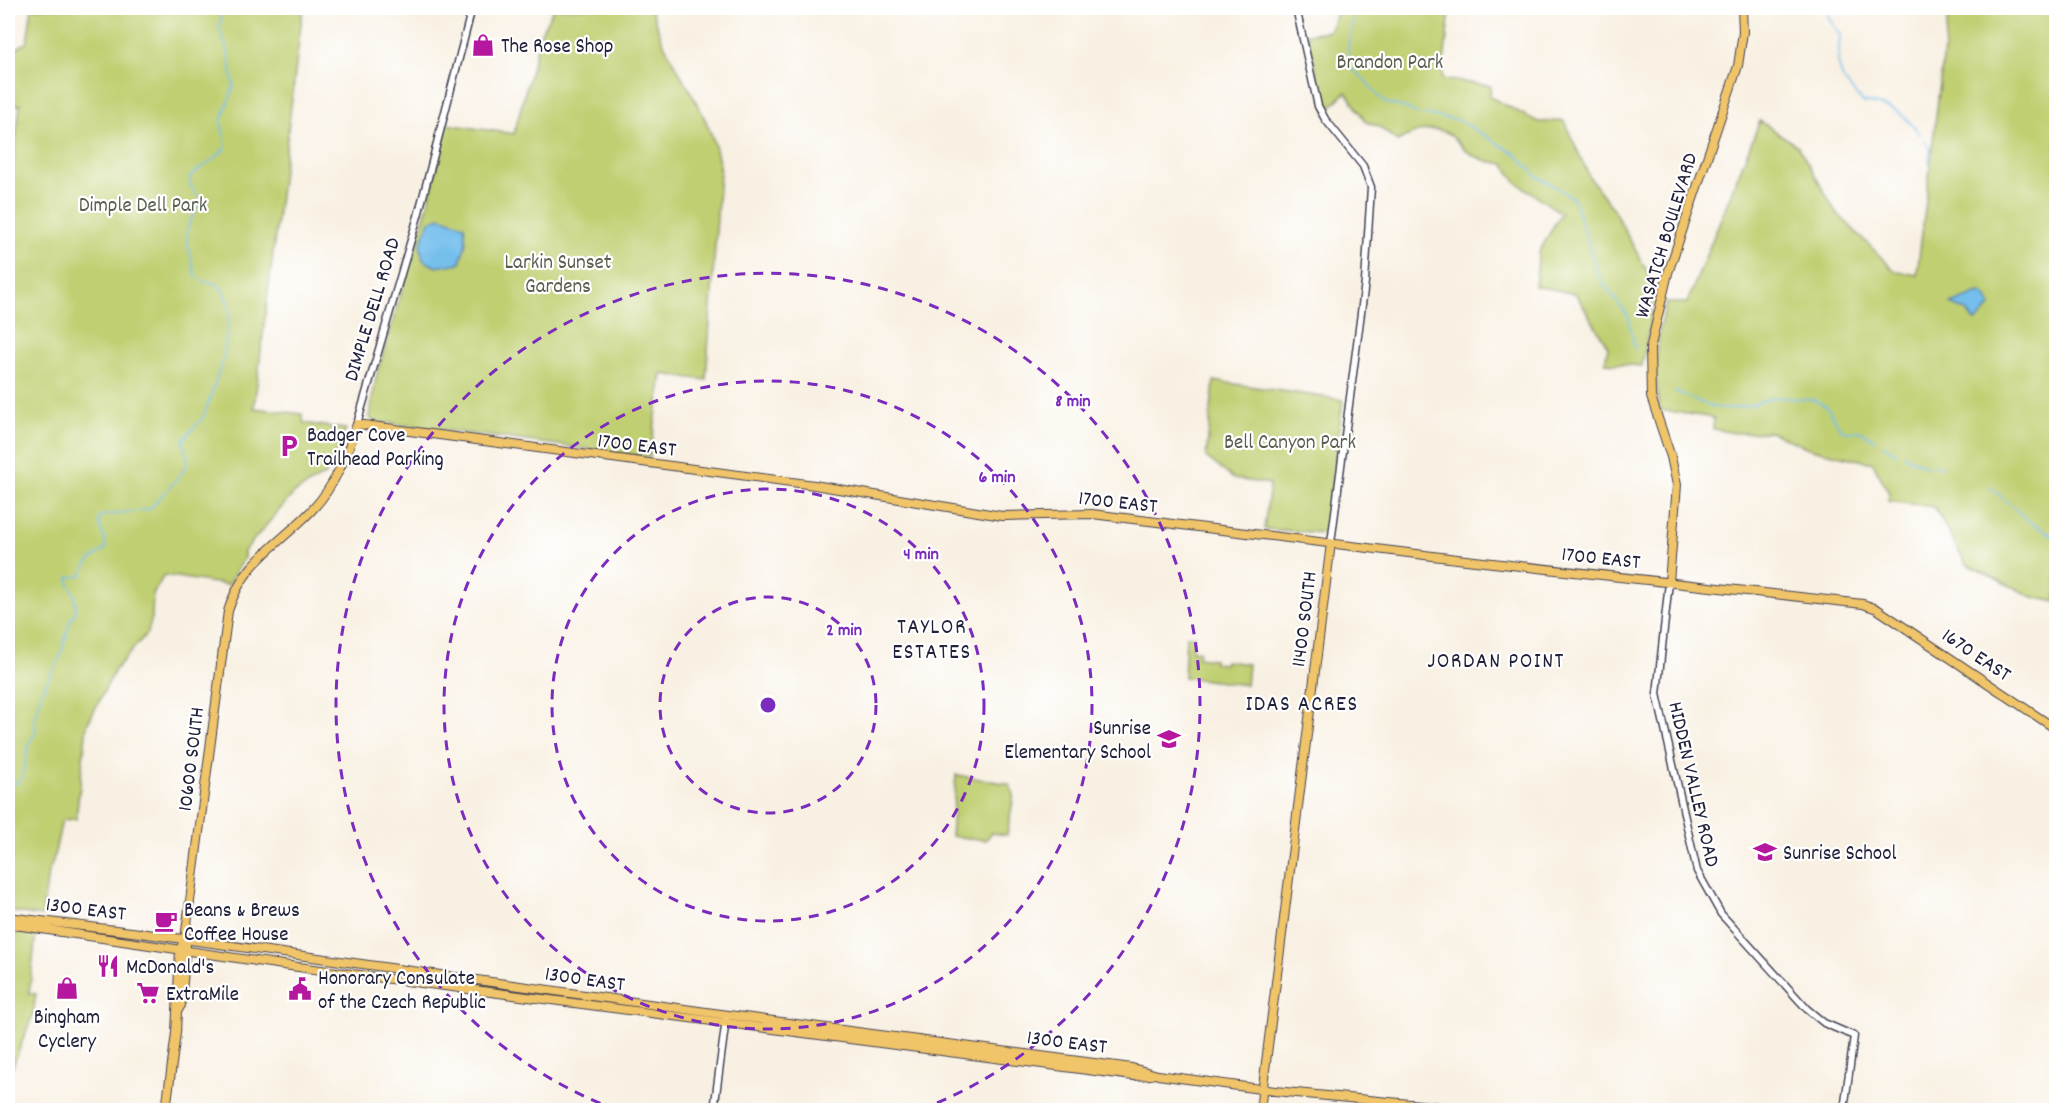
<svg xmlns="http://www.w3.org/2000/svg" width="2064" height="1118" viewBox="0 0 2064 1118" font-family="Dekko,sans-serif">
<rect width="100%" height="100%" fill="#fff"/>
<filter id="ink" filterUnits="userSpaceOnUse"><feTurbulence type="fractalNoise" baseFrequency=".0167" numOctaves="2"/><feDisplacementMap in="SourceGraphic" scale="12" xChannelSelector="R" yChannelSelector="G"/><feConvolveMatrix kernelMatrix="1 2 1 2 8 2 1 2 1" color-interpolation-filters="sRGB"/></filter>
<filter id="wash" filterUnits="userSpaceOnUse"><feTurbulence type="fractalNoise" baseFrequency=".008" numOctaves="4" result="noise"/><feDisplacementMap in="SourceGraphic" scale="24" xChannelSelector="R" yChannelSelector="G"/><feGaussianBlur stdDeviation="1.35" result="paint"/><feColorMatrix in="noise" values="0 0 0 0 0 0 0 0 0 0 0 0 0 0 0 0 0 1.4 0 .05"/><feComposite in="paint" operator="in"/></filter>
<g filter="url(#wash)">
<rect width="100%" height="100%" fill="#f8f0e2"/>
<path fill="#c0cf71" stroke="#717856" stroke-width="1.5" d="M 32,8 L 303,8 L 254,408 L 302,414 L 304,423 L 346,429 L 326,474 L 294,493 L 244,551 L 244,558 L 228,585 L 164,575 L 153,594 L 152,617 L 148,632 L 115,670 L 87,725 L 76,819 L 62,820 L 53,861 L 48,873 L 42,916 L 8,911 L 8,205 L 20,104 L 8,107 L 8,59 L 14,56 L 17,48 L 27,42 Z
M 554,8 L 650,8 C 656,20 659,34 665,46 C 686,87 716,125 720,172 L 706,380 L 662,374 L 650,457 L 373,421 L 369,416 L 377,373 L 427,208 L 447,124 L 514,134 L 541,32 Z
M 1340,8 L 1450,10 L 1442,79 L 1491,86 L 1490,97 L 1538,122 L 1564,121 L 1590,178 L 1612,207 L 1656,288 L 1642,366 L 1605,363 L 1608,347 L 1576,294 L 1535,286 L 1539,252 L 1561,213 L 1516,182 L 1504,164 C 1491,162 1479,160 1468,152 C 1463,149 1459,143 1454,138 C 1436,122 1415,132 1397,141 L 1378,126 L 1366,122 L 1346,92 L 1326,112 L 1307,34 L 1329,31 Z
M 1949,8 L 2056,8 L 2056,602 L 2033,597 L 1966,564 L 1934,507 L 1888,501 L 1889,493 L 1873,463 L 1811,449 L 1770,432 L 1735,433 L 1713,429 L 1714,418 L 1660,410 C 1652,366 1656,346 1666,303 L 1687,303 L 1760,121 L 1798,146 L 1836,212 L 1895,271 L 1917,275 Z
M 1214,381 L 1343,400 L 1325,533 L 1264,529 L 1270,484 L 1234,479 L 1206,457 Z
M 1186,636 L 1194,636 L 1192,650 L 1199,651 L 1198,657 L 1214,659 L 1214,663 L 1224,664 L 1225,661 L 1248,664 L 1246,685 L 1184,677 Z
M 956,775 L 1009,784 L 1014,794 L 1007,835 L 991,833 L 986,840 L 951,836 Z
M 8,931 L 36,935 L 29,993 L 36,994 L 33,1014 L 11,1070 L 8,1070 Z"/>
<path fill="#75bfed" stroke="#4c7094" stroke-width="1.5" d="M 440,217 L 464,225 L 466,243 L 460,263 L 436,267 L 423,260 L 420,245 L 430,221 Z
M 1979,293 L 1985,295 L 1991,306 L 1977,321 L 1974,321 L 1967,311 L 1951,304 Z"/>
<g fill="none" stroke-linecap="round" stroke-linejoin="round">
<path stroke="#75bfed" stroke-width="1.5" d="M 1355,8 L 1348,46 L 1350,68 L 1363,78 L 1385,103 L 1407,108 L 1415,113 L 1459,120 L 1517,155 L 1537,176 L 1573,198 L 1600,279 L 1628,316 L 1635,349
M 1827,8 L 1829,18 L 1840,35 L 1838,63 L 1843,79 L 1862,102 C 1891,106 1901,110 1920,134
M 1924,140 L 1930,148 L 1929,164
M 1675,391 L 1709,406 L 1725,409 L 1748,406 L 1775,397 L 1815,400 L 1828,408 L 1841,430 L 1848,432 L 1859,431 L 1876,440
M 1883,445 L 1897,453
M 1904,455 L 1925,466 L 1943,466
M 1989,486 L 2030,522 L 2056,537
M 8,786 L 18,782 L 22,777 L 29,744 L 36,730 L 34,719 L 41,693 L 61,655 L 70,621 L 76,611 L 75,596 L 69,584 L 69,577 L 82,576 C 85,561 94,558 105,549 C 108,537 96,527 100,516 L 150,509 C 157,499 185,473 187,464 C 189,455 183,448 183,440 L 204,416 L 224,356 L 230,308 L 223,291 L 216,283 L 204,282 L 195,275 C 189,241 177,233 202,202 L 190,185 L 190,176 L 219,155 L 226,146 L 221,122 L 234,86 L 228,51 L 219,28 L 223,8
M 8,807 L 12,813 L 8,824"/>
</g>
</g>
<g filter="url(#ink)">
<g fill="none" stroke-linecap="round" stroke-linejoin="round">
<g stroke="#424154" stroke-width="9">
<path id="minor" d="M 1296,8 L 1318,106 L 1325,119 L 1363,166 L 1371,187 L 1365,282 L 1331,543
M 357,424 L 418,216 L 472,8
M 1669,582 L 1657,694 L 1697,871 L 1721,914 L 1807,1009 L 1824,1023 L 1854,1036 L 1844,1110
M 714,1110 L 726,1019"/>
</g>
<g stroke="#424154" stroke-width="10">
<path id="major" d="M 1669,582 L 1677,485 L 1671,457 L 1651,397 L 1650,349 L 1668,273 L 1738,66 L 1743,32 L 1742,8
M 8,917 L 140,933 L 706,1012 L 1132,1068 L 1158,1075 L 1275,1091 L 1473,1110
M 8,924 L 283,965 L 1133,1076 L 1151,1075
M 177,1012 L 181,1005 L 186,946
M 166,1110 L 176,1033 L 180,949 L 185,939 L 228,611 C 244,560 278,546 312,510 C 335,486 347,455 357,424 L 814,485 L 1002,516 L 1092,514 L 1457,559 L 1863,604 L 1877,609 L 2056,729
M 1260,1110 L 1331,543"/>
</g>
<use href="#minor" stroke="#fff" stroke-width="6"/>
<use href="#major" stroke="#f0c469" stroke-width="8"/>
</g>
</g>
<g fill="none" stroke="#7b2cbf" stroke-width="3" stroke-dasharray="10 8">
<circle cx="768" cy="705" r="108"/>
<circle cx="768" cy="705" r="216"/>
<circle cx="768" cy="705" r="324"/>
<path d="M617 1110A432 432 0 1 1 919 1110"/>
</g>
<defs>
<g id="shop-bare" transform="scale(1.8)"><path d="M-5-2.5h2.3a2.7 3.5 0 0 1 5.4 0H5L5.5 6h-11ZM-1.5-2.5h3a1.5 2.3 0 0 0-3 0Z" fill="#b5179e" stroke="#fff" stroke-width="2.5" paint-order="stroke"/></g>
<g id="parking-bare" transform="scale(1.8)"><path d="M-3.5-5.5H1a3.5 3.5 0 0 1 0 7H-1V5.5H-3.5ZM-1-3.4V-.6H.8a1.4 1.4 0 0 0 0-2.8Z" fill="#b5179e" stroke="#fff" stroke-width="2.5" paint-order="stroke"/></g>
<g id="school-bare" transform="scale(1.8)"><path d="M0-5L7-2L0 1L-7-2ZM-4 1L0 2.5L4 1V4Q0 6-4 4Z" fill="#b5179e" stroke="#fff" stroke-width="2.5" paint-order="stroke"/></g>
<g id="cafe-bare" transform="scale(1.8)"><path d="M-5.5-4.5H6V0H3Q3 3.5 0 3.5H-2.5Q-5.5 3.5-5.5 0ZM3-3.2v2h1.7v-2ZM-6 4.5H4V6H-6Z" fill="#b5179e" stroke="#fff" stroke-width="2.5" paint-order="stroke"/></g>
<g id="restaurant-bare" transform="scale(1.8)"><path d="M-5-6h1v4h1v-4h1v4h1v-4h1v5L-1.5 .5V6h-2V.5L-5-1ZM5-6V6H3V1.5H1.5Q1.5-4 5-6Z" fill="#b5179e" stroke="#fff" stroke-width="2.5" paint-order="stroke"/></g>
<g id="civic-bare" transform="scale(1.8)"><path d="M-.6-6.5H3V-4.5H.6V-3L4-1V1h2V6H-6V1h2V-1L-.6-3ZM-1.2 2.5V6h2.4V2.5Z" fill="#b5179e" stroke="#fff" stroke-width="2.5" paint-order="stroke"/></g>
<g id="supermarket-bare" transform="scale(1.8)"><path d="M-6-5.5h2.5l.6 2H6L4.5 2H-2.5L-4.4-4H-6ZM-1.5 3.2a1.3 1.3 0 1 0 .1 0ZM3 3.2a1.3 1.3 0 1 0 .1 0Z" fill="#b5179e" stroke="#fff" stroke-width="2.5" paint-order="stroke"/></g>
</defs>
<g fill-rule="evenodd">
<use href="#shop-bare" x="483" y="45"/>
<use href="#parking-bare" x="289" y="446"/>
<use href="#school-bare" x="1169" y="739"/>
<use href="#school-bare" x="1765" y="852"/>
<use href="#cafe-bare" x="166" y="921"/>
<use href="#restaurant-bare" x="108" y="966"/>
<use href="#shop-bare" x="67" y="988"/>
<use href="#civic-bare" x="300" y="989"/>
<use href="#supermarket-bare" x="148" y="993"/>
</g>
<g text-anchor="middle" stroke-width="4.5" stroke-linejoin="round" paint-order="stroke">
<g font-size="21" fill="#22223b" stroke="#fff" text-anchor="start">
<text x="501" y="52">The Rose Shop</text>
<text x="307" y="441">Badger Cove<tspan x="307" dy="24">Trailhead Parking</tspan></text>
<text x="1151" y="734" text-anchor="end">Sunrise<tspan x="1151" dy="24">Elementary School</tspan></text>
<text x="1783" y="859">Sunrise School</text>
<text x="184" y="916">Beans &amp; Brews<tspan x="184" dy="24">Coffee House</tspan></text>
<text x="126" y="973">McDonald's</text>
<text x="318" y="984">Honorary Consulate<tspan x="318" dy="24">of the Czech Republic</tspan></text>
<text x="166" y="1000">ExtraMile</text>
<text x="67" y="1023" text-anchor="middle">Bingham<tspan x="67" dy="24">Cyclery</tspan></text>
</g>
<g font-size="21" fill="#595f4e" stroke="#fff">
<text x="1390" y="68">Brandon Park</text>
<text x="143" y="211">Dimple Dell Park</text>
<text x="558" y="268">Larkin Sunset<tspan x="558" dy="24">Gardens</tspan></text>
<text x="1290" y="448">Bell Canyon Park</text>
</g>
<g font-size="21" fill="#22223b" stroke="#fff">
<text transform="translate(1665 235) rotate(-73)" y="7">WASATCH BOULEVARD</text>
<text transform="translate(371 309) rotate(-73)" y="7">DIMPLE DELL ROAD</text>
<text transform="translate(637 444) rotate(7)" y="7">1700 EAST</text>
<text transform="translate(1118 501) rotate(6)" y="7">1700 EAST</text>
<text transform="translate(1601 557) rotate(6)" y="7">1700 EAST</text>
<text transform="translate(1303 619) rotate(-83)" y="7">11400 SOUTH</text>
<text transform="translate(1977 654) rotate(34)" y="7">1670 EAST</text>
<text transform="translate(190 759) rotate(-83)" y="7">10600 SOUTH</text>
<text transform="translate(1695 784) rotate(77)" y="7">HIDDEN VALLEY ROAD</text>
<text transform="translate(86 908) rotate(7)" y="7">1300 EAST</text>
<text transform="translate(585 978) rotate(8)" y="7">1300 EAST</text>
<text transform="translate(1067 1041) rotate(7)" y="7">1300 EAST</text>
</g>
<g font-size="22" letter-spacing="1.5" fill="#22223b" stroke="#fff">
<text x="932" y="633">TAYLOR<tspan x="932" dy="25">ESTATES</tspan></text>
<text x="1496" y="667">JORDAN POINT</text>
<text x="1302" y="710">IDAS ACRES</text>
</g>
</g>
<circle cx="768" cy="705" r="9" fill="#7b2cbf" stroke="#fff" stroke-width="3"/>
<g font-size="18" text-anchor="middle" font-weight="bold" fill="#7b2cbf" stroke="#fff" stroke-width="4.5" stroke-linejoin="round" paint-order="stroke">
<text x="1073" y="406">8 min</text>
<text x="997" y="482">6 min</text>
<text x="921" y="559">4 min</text>
<text x="844" y="635">2 min</text>
</g>
<rect width="2064" height="1118" fill="none" stroke="#fff" stroke-width="30"/>
</svg>
